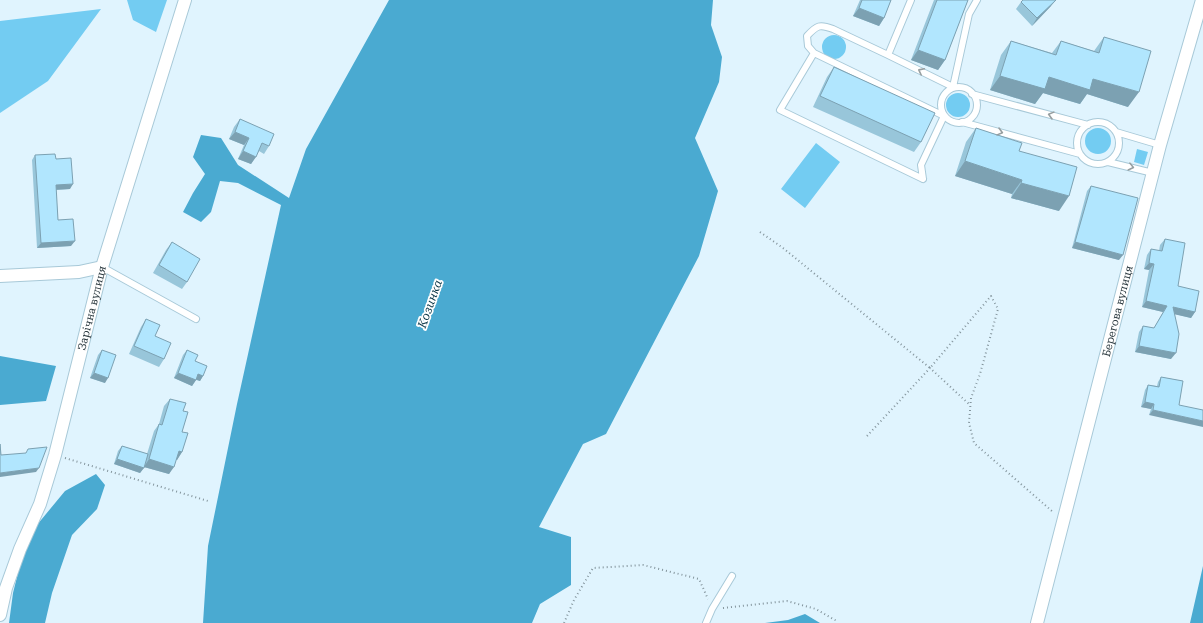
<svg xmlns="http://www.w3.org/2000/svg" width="1203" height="623" viewBox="0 0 1203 623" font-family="'Roboto Serif',serif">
<rect width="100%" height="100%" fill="#e0f4fe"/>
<path fill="#73ccf2" d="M 127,0 L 167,0 L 156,32 L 133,20 Z
M 101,9 L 48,81 L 0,113 L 0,21 Z
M822 47a12 12 0 1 1 24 0a12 12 0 1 1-24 0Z
M946 105a12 12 0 1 1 24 0a12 12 0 1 1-24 0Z
M1085 141a13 13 0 1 1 26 0a13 13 0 1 1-26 0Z
M 816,143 L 840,162 L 805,208 L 781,189 Z
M 1137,149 L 1148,152 L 1144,165 L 1134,162 Z"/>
<path fill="#4aaad1" d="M 389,0 L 713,0 L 711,25 L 722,57 L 719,82 L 695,138 L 718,191 L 699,256 L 606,434 L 583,444 L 539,527 L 571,537 L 571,585 L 540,604 L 532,623 L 203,623 L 208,546 L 237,404 L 281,205 L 238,183 L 220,181 L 211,212 L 201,222 L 183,212 L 193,193 L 205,174 L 193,157 L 201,135 L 221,138 L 238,165 L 289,198 L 306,149 Z
M 0,356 L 56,366 L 46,401 L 0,405 Z
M 96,474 L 105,485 L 97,509 L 72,535 L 52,593 L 45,623 L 9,623 L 13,593 L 27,537 L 65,491 Z
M 1203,566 L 1203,623 L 1190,623 Z
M 805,614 L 820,623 L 765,623 L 788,620 Z"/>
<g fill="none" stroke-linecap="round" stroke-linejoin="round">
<g stroke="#a8c9d8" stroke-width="8">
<path id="service" d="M 911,0 L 888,55 L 833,29 C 820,24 817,25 807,36 L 808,46 L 814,53 L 944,116 L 921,165 L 923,179
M 814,53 L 780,110 L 923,179
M 888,55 L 953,87 L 969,14 L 977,0
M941 105a18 18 0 1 1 36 0a18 18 0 1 1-36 0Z
M 972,94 L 1088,125
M 962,122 L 1080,154
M1077 143a21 21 0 1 1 42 0a21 21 0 1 1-42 0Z
M 1116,132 L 1160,145
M 1108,162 L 1153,173
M 102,267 L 196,319
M 706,623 L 712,609 L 732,576"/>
</g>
<g stroke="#a8c9d8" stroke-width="14">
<g id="minor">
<path d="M 0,276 L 79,272 L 102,267"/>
<path id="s1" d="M 0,615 L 6,588 L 20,549 L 40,504 L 55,455 L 102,267 L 185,0"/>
<path id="s2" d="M 1037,623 L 1160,145 L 1202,0"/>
</g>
</g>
<path stroke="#84959d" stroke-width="2" stroke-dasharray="1 3" stroke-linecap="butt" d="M 760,232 L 783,248 L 930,368 L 991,296 L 998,309 L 980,374 L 971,398 L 969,423 L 974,443 L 1053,512
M 867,436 L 930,368 L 970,405
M 65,458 L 208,501
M 723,608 L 787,601 L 816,609 L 835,620 L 836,623
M 564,623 L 574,600 L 593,568 L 643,565 L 699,579 L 708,599"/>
<use href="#service" stroke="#fff" stroke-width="6"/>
<use href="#minor" stroke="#fff" stroke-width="12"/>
</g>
<path fill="#98c6da" d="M 860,0 L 891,0 L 884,18 L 879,26 L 853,16 Z
M 934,0 L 968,0 L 945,60 L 938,70 L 911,60 Z
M 1021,2 L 1051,6 L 1032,26 L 1016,9 Z
M 1104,37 L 1128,107 L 1087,94 L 1080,104 L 1043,93 L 1035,104 L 990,90 L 1001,55 L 1011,41 L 1052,53 L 1061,41 L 1094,51 Z
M 834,67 L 921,142 L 914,152 L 813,107 L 827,77 Z
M 240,119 L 269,146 L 264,154 L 259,151 L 251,164 L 238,159 L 244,145 L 229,139 L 234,127 Z
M 976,128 L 1019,151 L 1059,211 L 1011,198 L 1012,194 L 955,176 L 966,142 Z
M 35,155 L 56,159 L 70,189 L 56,190 L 58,220 L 71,246 L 37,248 L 32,160 Z
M 1091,186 L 1119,260 L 1072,248 L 1087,191 Z
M 1165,239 L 1178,286 L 1195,312 L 1191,318 L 1175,314 L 1171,359 L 1135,352 L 1139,332 L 1143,326 L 1154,328 L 1163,312 L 1142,307 L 1149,270 L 1144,269 L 1147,255 L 1151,249 L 1159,251 L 1160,245 Z
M 172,242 L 187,282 L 182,289 L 153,273 L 166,250 Z
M 146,319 L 155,336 L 164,359 L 159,367 L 129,354 L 141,327 Z
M 102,350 L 105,383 L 90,378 L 98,355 Z
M 187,350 L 195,361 L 203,376 L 200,381 L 196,380 L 192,386 L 174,378 L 183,355 Z
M 1161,377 L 1183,381 L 1149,415 L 1151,409 L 1141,407 L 1145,390 L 1148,385 L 1157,386 L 1158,382 Z
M 170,399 L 183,411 L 182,432 L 182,452 L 177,460 L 176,460 L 169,474 L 144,467 L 140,473 L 114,464 L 118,451 L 122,446 L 147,454 L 154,431 L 159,424 L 164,406 Z"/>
<path fill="#7ca1b2" d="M 1056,0 L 1051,6 L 1032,26 L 1037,18 Z
M 859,8 L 884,18 L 879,26 L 853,16 Z
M 918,50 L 945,60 L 938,70 L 911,60 Z
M 1000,76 L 1093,79 L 1139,92 L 1128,107 L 1087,94 L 1080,104 L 1043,93 L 1035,104 L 990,90 Z
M 235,132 L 249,138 L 244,145 L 229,139 Z
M 243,151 L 256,157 L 251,164 L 238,159 Z
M 965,161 L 1022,180 L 1012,194 L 955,176 Z
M 1021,183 L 1069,196 L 1059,211 L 1011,198 Z
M 73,184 L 70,189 L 52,190 L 56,185 Z
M 75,241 L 71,246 L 37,248 L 41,243 Z
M 1075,242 L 1123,255 L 1119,260 L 1072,248 Z
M 1149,263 L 1154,264 L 1149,270 L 1144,269 Z
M 1146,301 L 1167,306 L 1163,312 L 1142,307 Z
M 1173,307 L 1195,312 L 1191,318 L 1169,313 Z
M 1139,346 L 1176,353 L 1171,359 L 1135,352 Z
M 94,373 L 108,378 L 105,383 L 90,378 Z
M 178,373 L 196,380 L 192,386 L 174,378 Z
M 198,374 L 203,376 L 200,381 L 195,379 Z
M 1145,402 L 1154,404 L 1151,409 L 1141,407 Z
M 1153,410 L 1203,421 L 1203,427 L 1149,415 Z
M 179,451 L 182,452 L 177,460 L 173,459 Z
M 117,459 L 144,468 L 140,473 L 114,464 Z
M 149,459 L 174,467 L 169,474 L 144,467 Z
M 39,468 L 36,472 L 0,477 L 0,473 Z"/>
<path fill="#b1e6fe" stroke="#7ca1b2" d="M 862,0 L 891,0 L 884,18 L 859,8 Z
M 937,0 L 968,0 L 945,60 L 918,50 Z
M 1023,0 L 1056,0 L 1037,18 L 1021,2 Z
M 1104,37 L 1151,51 L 1139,92 L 1093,79 L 1090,90 L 1049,77 L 1045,89 L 1000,76 L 1011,41 L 1056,55 L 1061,41 L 1099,53 Z
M 834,67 L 935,113 L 921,142 L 820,96 Z
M 240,119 L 274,134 L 269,146 L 262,143 L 256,157 L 243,151 L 249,138 L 235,132 Z
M 976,128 L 1022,143 L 1019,151 L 1077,167 L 1069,196 L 1021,183 L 1022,180 L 965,161 Z
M 55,154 L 56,159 L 71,158 L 73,184 L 56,185 L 58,220 L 73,219 L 75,241 L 41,243 L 35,155 Z
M 1091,186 L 1138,198 L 1123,255 L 1075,242 Z
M 1165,239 L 1185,243 L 1178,286 L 1199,291 L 1195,312 L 1173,307 L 1179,334 L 1176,353 L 1139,346 L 1143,326 L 1154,328 L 1167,306 L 1146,301 L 1154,264 L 1149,263 L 1151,249 L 1162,251 Z
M 172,242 L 200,259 L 187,282 L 159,265 Z
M 146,319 L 160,325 L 155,336 L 171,343 L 164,359 L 134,346 Z
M 102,350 L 116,355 L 108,378 L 94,373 Z
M 187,350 L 198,355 L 195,361 L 207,366 L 203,376 L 198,374 L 196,380 L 178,373 Z
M 1161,377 L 1183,381 L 1179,405 L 1203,410 L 1203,421 L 1153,410 L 1154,404 L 1145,402 L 1148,385 L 1159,387 Z
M 170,399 L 186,403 L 183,411 L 188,412 L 182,432 L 188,433 L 182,452 L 179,451 L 174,467 L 149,459 L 159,424 L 162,425 Z
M 0,444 L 1,455 L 26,453 L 28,449 L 47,447 L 39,468 L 0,473 Z
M 122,446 L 148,454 L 144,468 L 117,459 Z"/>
<defs><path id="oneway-chevron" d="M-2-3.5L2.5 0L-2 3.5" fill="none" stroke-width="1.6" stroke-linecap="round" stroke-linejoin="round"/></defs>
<g stroke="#969ea0">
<use href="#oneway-chevron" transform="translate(921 71) rotate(-153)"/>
<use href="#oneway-chevron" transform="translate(1051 115) rotate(-165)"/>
<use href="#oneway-chevron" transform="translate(1000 132) rotate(15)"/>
<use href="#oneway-chevron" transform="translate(1131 167) rotate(14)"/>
</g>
<g text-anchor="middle" stroke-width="3.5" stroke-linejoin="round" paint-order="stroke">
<g font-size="11" fill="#2e3c42" stroke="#fff">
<text dy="4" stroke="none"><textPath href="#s1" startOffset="321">Зарічна вулиця</textPath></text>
<text dy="4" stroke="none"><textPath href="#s2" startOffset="322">Берегова вулиця</textPath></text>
</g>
<g font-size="12" font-style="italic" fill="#0a3647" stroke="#fff">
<text transform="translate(430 304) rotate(-70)" y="4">Козинка</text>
</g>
</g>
</svg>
